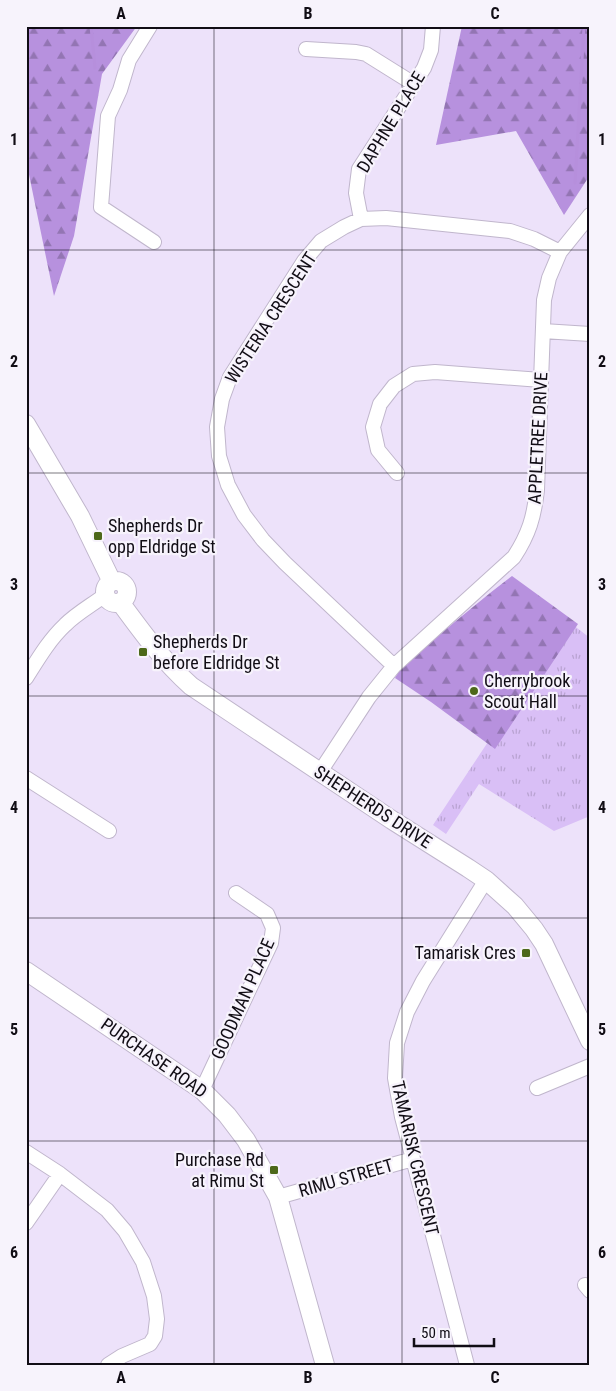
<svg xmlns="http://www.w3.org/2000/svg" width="616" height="1391" viewBox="0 0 616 1391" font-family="'Roboto Condensed',sans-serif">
<defs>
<pattern id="grass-tufts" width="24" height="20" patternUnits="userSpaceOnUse" patternTransform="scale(1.25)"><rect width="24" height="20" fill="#d9bff6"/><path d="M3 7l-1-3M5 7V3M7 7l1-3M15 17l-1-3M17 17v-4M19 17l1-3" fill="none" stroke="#b9a3d2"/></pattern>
<pattern id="forest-firs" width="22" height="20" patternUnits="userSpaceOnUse" patternTransform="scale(1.25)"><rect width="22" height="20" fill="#b791de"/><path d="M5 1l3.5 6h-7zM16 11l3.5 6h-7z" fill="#9375b3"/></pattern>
</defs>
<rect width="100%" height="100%" fill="#ede2fa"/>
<path fill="url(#grass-tufts)" d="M 568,621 L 590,638 L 590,816 L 554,831 L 479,784 L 446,834 L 433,825 Z"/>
<path fill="url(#forest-firs)" d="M 26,26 L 137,26 L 102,74 L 74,236 L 54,296 L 26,160 Z
M 462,26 L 590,26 L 590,175 L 564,215 L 516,131 L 436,145 Z
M 512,576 L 578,624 L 495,749 L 431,702 L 395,678 C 403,663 425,646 439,635 C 463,615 487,595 512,576 Z"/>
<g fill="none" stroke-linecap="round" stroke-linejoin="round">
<path stroke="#b68fdc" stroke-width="3" d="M 91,26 L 95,68
M 575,183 L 584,26"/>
<g stroke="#c0b6cc" stroke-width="16">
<path id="minor" d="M 150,26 L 129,60 L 120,90 L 108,116 L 101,207 L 154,242
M 306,49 L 356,52 L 366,54 L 414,84
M 361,219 L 356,193 L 359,169 L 424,68 L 431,50 L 433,26
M 543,331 L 590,334
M 397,473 L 378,450 L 373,427 L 380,404 L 394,386 L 413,374 L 435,372 L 541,380
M 394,666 L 285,563 L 263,540 L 244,515 L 228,485 L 219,456 L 217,427 L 222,399 L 230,377 L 304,261 L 321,241 L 344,227 L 361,219 L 386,218 L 510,231 L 534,239 L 560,252
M 26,678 C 38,659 49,640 65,625 C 77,613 92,605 105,595
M 320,772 L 369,697 L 394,666 L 514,557 C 529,534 534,517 537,490 L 544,300 L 549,278 L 560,252 L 590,215
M 26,778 L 109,831
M 537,1088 L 590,1066
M 202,1090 L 271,943 L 273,928 L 267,914 L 236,893
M 26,1152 L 60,1174 L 107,1210 L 125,1231 L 143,1262 L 154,1296 L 157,1319 L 155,1336 L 150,1344 L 122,1356 L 108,1365
M 278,1197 L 413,1159
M 26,1223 L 60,1174
M 585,1285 L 590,1291
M 467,1365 L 402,1117 L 395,1078 L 397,1043 L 407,1012 L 423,981 L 486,880"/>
</g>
<g stroke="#c0b6cc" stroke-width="20">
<path id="major" d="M 26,424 L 80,516 L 112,582
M105 592a11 11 0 1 1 22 0a11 11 0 1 1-22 0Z
M 120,602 C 142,632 163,661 191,686 L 392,820 L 468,868 L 486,880 L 515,906 L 534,929 L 544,944 L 590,1041
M 26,971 L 202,1090 L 227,1115 L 246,1140 L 278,1197 L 325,1365"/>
</g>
<use href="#minor" stroke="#fff" stroke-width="14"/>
<use href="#major" stroke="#fff" stroke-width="18"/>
</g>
<path fill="none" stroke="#110d15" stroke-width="1" stroke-opacity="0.55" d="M 214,26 L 214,1365M 402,26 L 402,1365M 26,250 L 590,250M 26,473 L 590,473M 26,696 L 590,696M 26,918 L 590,918M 26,1141 L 590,1141"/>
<g fill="#4d681a" stroke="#f7f3fc" stroke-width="2">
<rect x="93" y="531" width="10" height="10" rx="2.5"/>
<rect x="138" y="647" width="10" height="10" rx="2.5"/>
<circle cx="474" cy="691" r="5"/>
<rect x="521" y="948" width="10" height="10" rx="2.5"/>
<rect x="269" y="1165" width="10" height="10" rx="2.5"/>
</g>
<g text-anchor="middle" stroke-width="4.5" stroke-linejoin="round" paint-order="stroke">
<g font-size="18" fill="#110d15" stroke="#f7f3fc">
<text transform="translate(391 122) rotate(-59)" y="6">DAPHNE PLACE</text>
<text transform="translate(271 318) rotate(-57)" y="6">WISTERIA CRESCENT</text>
<text transform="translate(538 438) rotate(-87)" y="6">APPLETREE DRIVE</text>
<text transform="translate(373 807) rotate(33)" y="6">SHEPHERDS DRIVE</text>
<text transform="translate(243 999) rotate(-66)" y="6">GOODMAN PLACE</text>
<text transform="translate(154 1058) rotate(35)" y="6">PURCHASE ROAD</text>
<text transform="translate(415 1158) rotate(77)" y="6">TAMARISK CRESCENT</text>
<text transform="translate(346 1178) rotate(-16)" y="6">RIMU STREET</text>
</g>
<g font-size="18" fill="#110d15" stroke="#f7f3fc" text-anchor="start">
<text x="108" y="532">Shepherds Dr<tspan x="108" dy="21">opp Eldridge St</tspan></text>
<text x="153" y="648">Shepherds Dr<tspan x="153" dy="21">before Eldridge St</tspan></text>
<text x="484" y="687">Cherrybrook<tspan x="484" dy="21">Scout Hall</tspan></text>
<text x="516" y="959" text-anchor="end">Tamarisk Cres</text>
<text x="264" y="1166" text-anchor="end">Purchase Rd<tspan x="264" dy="21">at Rimu St</tspan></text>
</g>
</g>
<rect width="616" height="1391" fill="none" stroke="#f7f3fc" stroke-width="55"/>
<path d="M414 1338v8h80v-8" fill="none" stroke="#110d15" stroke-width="2.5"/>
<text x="421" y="1338" font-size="15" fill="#110d15" stroke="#f7f3fc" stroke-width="4" paint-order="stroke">50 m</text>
<rect x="28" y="28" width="560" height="1336" fill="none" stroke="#110d15" stroke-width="2"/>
<g font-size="16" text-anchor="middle" font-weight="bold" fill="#110d15">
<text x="121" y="19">A</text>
<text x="308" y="19">B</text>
<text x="495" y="19">C</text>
<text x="14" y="145">1</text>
<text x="602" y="145">1</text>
<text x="14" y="367">2</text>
<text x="602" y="367">2</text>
<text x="14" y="590">3</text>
<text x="602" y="590">3</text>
<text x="14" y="813">4</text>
<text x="602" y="813">4</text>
<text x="14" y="1035">5</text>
<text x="602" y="1035">5</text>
<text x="14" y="1258">6</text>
<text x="602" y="1258">6</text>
<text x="121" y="1383">A</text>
<text x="308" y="1383">B</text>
<text x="495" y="1383">C</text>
</g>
</svg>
